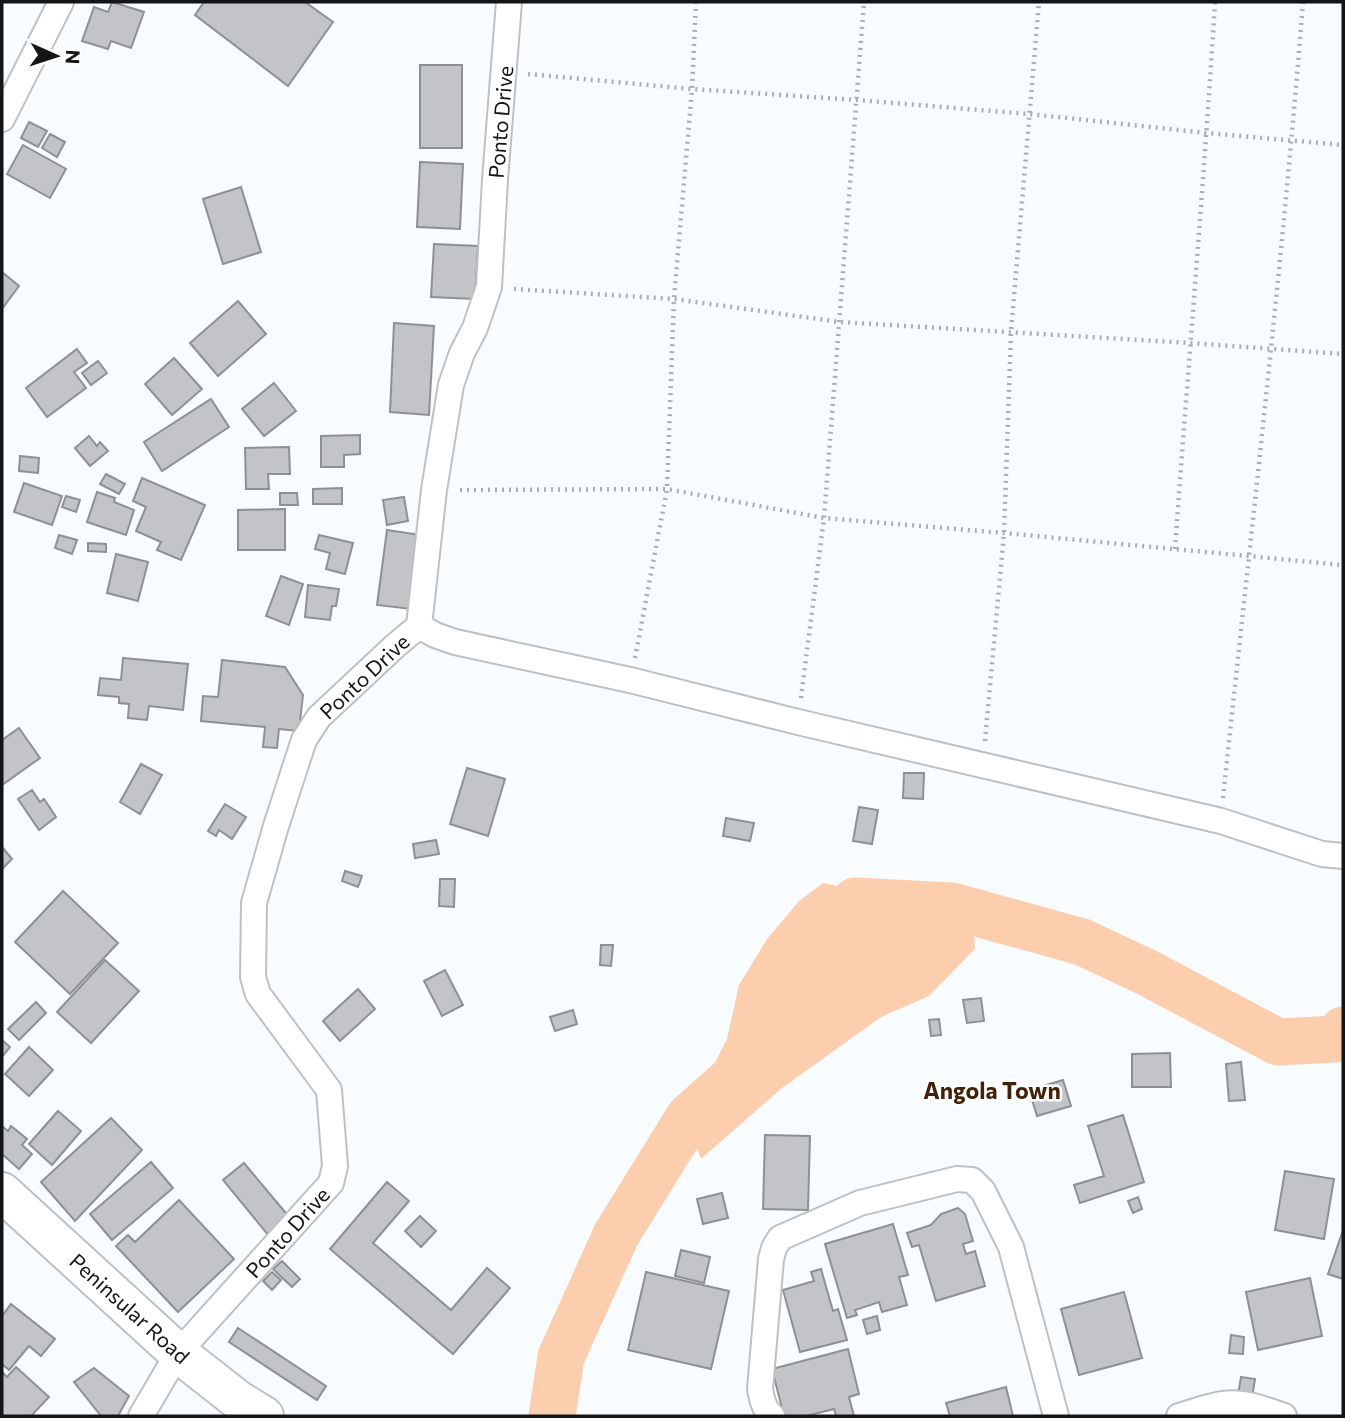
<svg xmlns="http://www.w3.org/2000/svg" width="1345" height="1418" viewBox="0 0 1345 1418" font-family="Commissioner,sans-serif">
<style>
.water{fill:#fdcead}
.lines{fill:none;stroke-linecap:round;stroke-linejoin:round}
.river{stroke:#fdcead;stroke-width:47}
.building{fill:#c2c4c7;stroke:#8e9193;stroke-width:2}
.minor-casing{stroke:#bec1c4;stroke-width:28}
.primary-casing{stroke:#bec1c4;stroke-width:42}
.path{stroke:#abaeb0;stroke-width:4.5;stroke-dasharray:2 5;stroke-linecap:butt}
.minor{stroke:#fff;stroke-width:24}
.primary{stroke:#fff;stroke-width:38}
.labels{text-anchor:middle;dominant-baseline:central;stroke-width:5;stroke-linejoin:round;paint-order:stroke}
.street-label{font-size:21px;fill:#141516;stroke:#fff}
.neighbourhood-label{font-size:23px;font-weight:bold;fill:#412209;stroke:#fff}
</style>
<rect width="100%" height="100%" fill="#f9fcff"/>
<polygon class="water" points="823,883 841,887 841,905 878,921 973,919 975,949 929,996 881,1017 782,1088 701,1159 680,1104 705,1082 727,1039 739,985 767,939 799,901"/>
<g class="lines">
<g class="river">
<polyline points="835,971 855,901 952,906 1082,942 1148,973 1278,1042 1336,1039 1343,1030"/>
<polyline points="552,1416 561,1357 616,1235 689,1117 733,1078"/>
</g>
</g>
<g class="building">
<polygon points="112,2 144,12 131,48 111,41 108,49 82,41 94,7 108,12"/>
<polygon points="204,2 305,2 333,22 288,86 195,15"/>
<rect x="420" y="65" width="42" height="83"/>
<polygon points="29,122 47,131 38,147 21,138"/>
<polygon points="50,134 65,142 57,157 42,148"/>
<polygon points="23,145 66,169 50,198 7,174"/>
<polygon points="420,162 463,164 460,229 417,227"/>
<polygon points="241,187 261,252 223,264 203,199"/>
<polygon points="434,244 478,246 475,299 431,297"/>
<polygon points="2,272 19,286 2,309"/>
<polygon points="238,301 266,334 218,376 190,343"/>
<polygon points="394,323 434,326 429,415 390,412"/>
<polygon points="77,349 87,363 74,372 86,388 47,417 26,388"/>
<polygon points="174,358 202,389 172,415 145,384"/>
<polygon points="98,361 107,373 91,385 82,373"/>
<polygon points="274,383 296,411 264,436 242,409"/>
<polygon points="211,399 229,427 162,471 144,442"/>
<polygon points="360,435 360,454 344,455 344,467 321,467 321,436"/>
<polygon points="89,436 97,446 100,442 108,451 90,466 75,448"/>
<polygon points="289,447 290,474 268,474 269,489 246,489 245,448"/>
<polygon points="20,456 39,458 38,473 19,471"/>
<polygon points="106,474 125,484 119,494 100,484"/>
<polygon points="142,478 205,505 181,560 157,550 161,542 136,531 146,507 133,501"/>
<polygon points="24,483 62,496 52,525 14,512"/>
<polygon points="342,488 342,504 313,504 313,489"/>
<polygon points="97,492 115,498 114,502 134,510 126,535 87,522"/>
<polygon points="280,493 297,493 298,505 280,505"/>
<polygon points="66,496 80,500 76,512 62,507"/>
<polygon points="404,497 408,521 387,525 383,500"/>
<polygon points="285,509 285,550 238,550 238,510"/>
<polygon points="387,530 421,535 411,609 377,605"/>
<polygon points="59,535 77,540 72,554 55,548"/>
<polygon points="319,535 353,543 345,574 326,569 330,553 315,549"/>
<polygon points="88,543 106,544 106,552 88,551"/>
<polygon points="116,554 148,562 138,601 107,593"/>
<polygon points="281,576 303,584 289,625 266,616"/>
<polygon points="308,585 339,589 336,606 332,606 330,620 305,617"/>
<polygon points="123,658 188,664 183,710 149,706 147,720 128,718 129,704 119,703 119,697 98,695 100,678 121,680"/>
<polygon points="222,660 285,667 303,695 299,731 279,729 277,748 263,747 265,727 201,721 203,696 218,697"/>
<polygon points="19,728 40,758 2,785 2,740"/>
<polygon points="141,764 162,775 140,814 120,802"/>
<polygon points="467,768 505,779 488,836 450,824"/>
<polygon points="904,773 924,773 923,799 903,798"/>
<polygon points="32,790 40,802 44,799 56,817 39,830 18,799"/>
<polygon points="225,804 246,817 232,839 219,830 216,836 208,831"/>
<polygon points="859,807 878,810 872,844 853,841"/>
<polygon points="726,818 754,823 750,841 723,836"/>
<polygon points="436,840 439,854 415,858 413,844"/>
<polygon points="2,847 12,859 2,869"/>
<polygon points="345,871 362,876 358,887 342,881"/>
<polygon points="440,879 455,879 454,907 439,906"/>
<polygon points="63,891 118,943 70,994 15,942"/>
<polygon points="601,945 613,945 611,966 600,965"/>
<polygon points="105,960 139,991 91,1043 57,1012"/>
<polygon points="445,970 463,1005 442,1016 424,981"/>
<polygon points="358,989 375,1009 340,1041 323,1021"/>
<polygon points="981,998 984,1021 967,1023 963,1000"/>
<polygon points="36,1002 46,1013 19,1040 8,1029"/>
<polygon points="573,1010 577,1024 555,1031 550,1017"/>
<polygon points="939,1019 941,1035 931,1036 929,1020"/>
<polygon points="2,1040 10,1047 2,1057"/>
<polygon points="29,1047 53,1070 29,1096 5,1074"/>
<polygon points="1170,1053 1171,1087 1132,1087 1132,1054"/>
<polygon points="1241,1062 1245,1100 1229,1101 1226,1064"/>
<polygon points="1063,1080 1071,1106 1037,1116 1029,1090"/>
<polygon points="58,1111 81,1131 52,1165 29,1144"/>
<polygon points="1123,1115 1144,1182 1080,1203 1074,1185 1104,1176 1088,1126"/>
<polygon points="111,1118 142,1150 75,1221 41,1182"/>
<polygon points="2,1126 8,1131 11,1126 27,1139 22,1145 32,1154 19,1169 2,1154"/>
<polygon points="765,1135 810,1136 808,1210 763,1209"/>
<polygon points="151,1162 173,1188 112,1240 90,1214"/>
<polygon points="244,1163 290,1218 269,1236 223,1180"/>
<polygon points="1285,1171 1334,1179 1324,1239 1275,1230"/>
<polygon points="387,1182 409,1201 373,1243 451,1310 487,1268 510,1288 453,1354 330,1249"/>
<polygon points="722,1193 728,1218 703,1224 697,1199"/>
<polygon points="1138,1197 1142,1209 1133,1213 1128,1201"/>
<polygon points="179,1200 234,1259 178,1312 116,1246 128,1235 135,1242"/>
<polygon points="958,1208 965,1214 973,1241 963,1244 966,1254 975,1251 985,1286 936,1301 919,1245 912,1247 907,1233 931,1225 941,1214"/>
<polygon points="420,1216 436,1231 421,1247 405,1231"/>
<polygon points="893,1224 908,1275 899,1277 907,1305 882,1312 879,1302 855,1310 857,1315 847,1318 825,1244"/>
<polygon points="1343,1230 1343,1279 1328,1274"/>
<polygon points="681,1250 710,1257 704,1283 675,1276"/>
<polygon points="282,1261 300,1279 292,1287 273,1269"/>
<polygon points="821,1269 833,1311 838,1309 847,1340 800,1352 783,1290 814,1281 811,1272"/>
<polygon points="272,1272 281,1280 272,1290 263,1281"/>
<polygon points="646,1272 729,1291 711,1369 628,1350"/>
<polygon points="1310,1278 1322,1336 1258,1350 1246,1292"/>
<polygon points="1124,1292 1142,1358 1079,1375 1061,1309"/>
<polygon points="11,1304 55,1339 41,1356 29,1346 9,1370 2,1364 2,1316"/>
<polygon points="877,1316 880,1330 867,1334 863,1320"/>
<polygon points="238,1328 326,1386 317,1400 229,1342"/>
<polygon points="1231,1335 1244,1337 1243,1354 1229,1353"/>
<polygon points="848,1349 859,1394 849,1397 854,1416 836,1416 834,1409 806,1416 784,1416 772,1369"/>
<polygon points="16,1367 49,1397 31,1416 2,1416 2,1372 7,1377"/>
<polygon points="94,1368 129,1396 118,1416 101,1416 74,1382"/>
<polygon points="1241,1377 1255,1379 1252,1398 1238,1395"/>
<polygon points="1006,1387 1013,1416 950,1416 946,1403"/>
</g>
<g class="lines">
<defs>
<g id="minor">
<polyline points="2,119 61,2"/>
<polyline points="419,626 435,635 455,642 630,680 798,722 1221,821 1322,854 1343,856"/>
<polyline points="141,1416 178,1353 331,1183 335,1166 329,1090 258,994 253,977 254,903 276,826 304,740 319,717 395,646 419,626 434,490 451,385 462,353 475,328 489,287 495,180 509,2"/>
<path d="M772 1416C764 1409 762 1400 760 1389L771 1259 774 1248 780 1238 860 1203 957 1179 972 1180 983 1191 1011 1247 1056 1416"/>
<path d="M1179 1416C1193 1412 1208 1406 1223 1404 1243 1401 1265 1409 1284 1416"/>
</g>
<polyline id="primary" points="2,1192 178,1353 238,1400 264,1416"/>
</defs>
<use href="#minor" class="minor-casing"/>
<use href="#primary" class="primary-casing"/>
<g class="path">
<polyline points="528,74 692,89 857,100 1029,114 1207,133 1343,145"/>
<polyline points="514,289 674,299 840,322 1190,343 1343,354"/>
<polyline points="460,490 667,489 824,518 1004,533 1343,565"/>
<path d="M1175 549C1188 367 1204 184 1215 2"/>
<polyline points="635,658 667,489 674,299 692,89 696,2"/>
<polyline points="801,698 824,518 864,2"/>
<polyline points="985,741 1004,533 1011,332 1039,2"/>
<path d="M1223 798C1251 533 1282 268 1303 2"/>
</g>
<use href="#minor" class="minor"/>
<use href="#primary" class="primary"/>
</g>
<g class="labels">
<g class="street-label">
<text transform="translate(500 122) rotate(-85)">Ponto Drive</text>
<text transform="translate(364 676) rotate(-43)">Ponto Drive</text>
<text transform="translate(287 1232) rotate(-48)">Ponto Drive</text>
<text transform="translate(130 1308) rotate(42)">Peninsular Road</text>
</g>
<g class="neighbourhood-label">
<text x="992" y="1090">Angola Town</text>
</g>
</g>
<rect width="1345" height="1418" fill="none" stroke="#141516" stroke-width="7"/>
<g transform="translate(56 56) rotate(93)" stroke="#ffffff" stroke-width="5" paint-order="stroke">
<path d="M0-5L12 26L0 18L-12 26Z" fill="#141516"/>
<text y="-10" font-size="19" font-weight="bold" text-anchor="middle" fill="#141516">N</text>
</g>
</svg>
